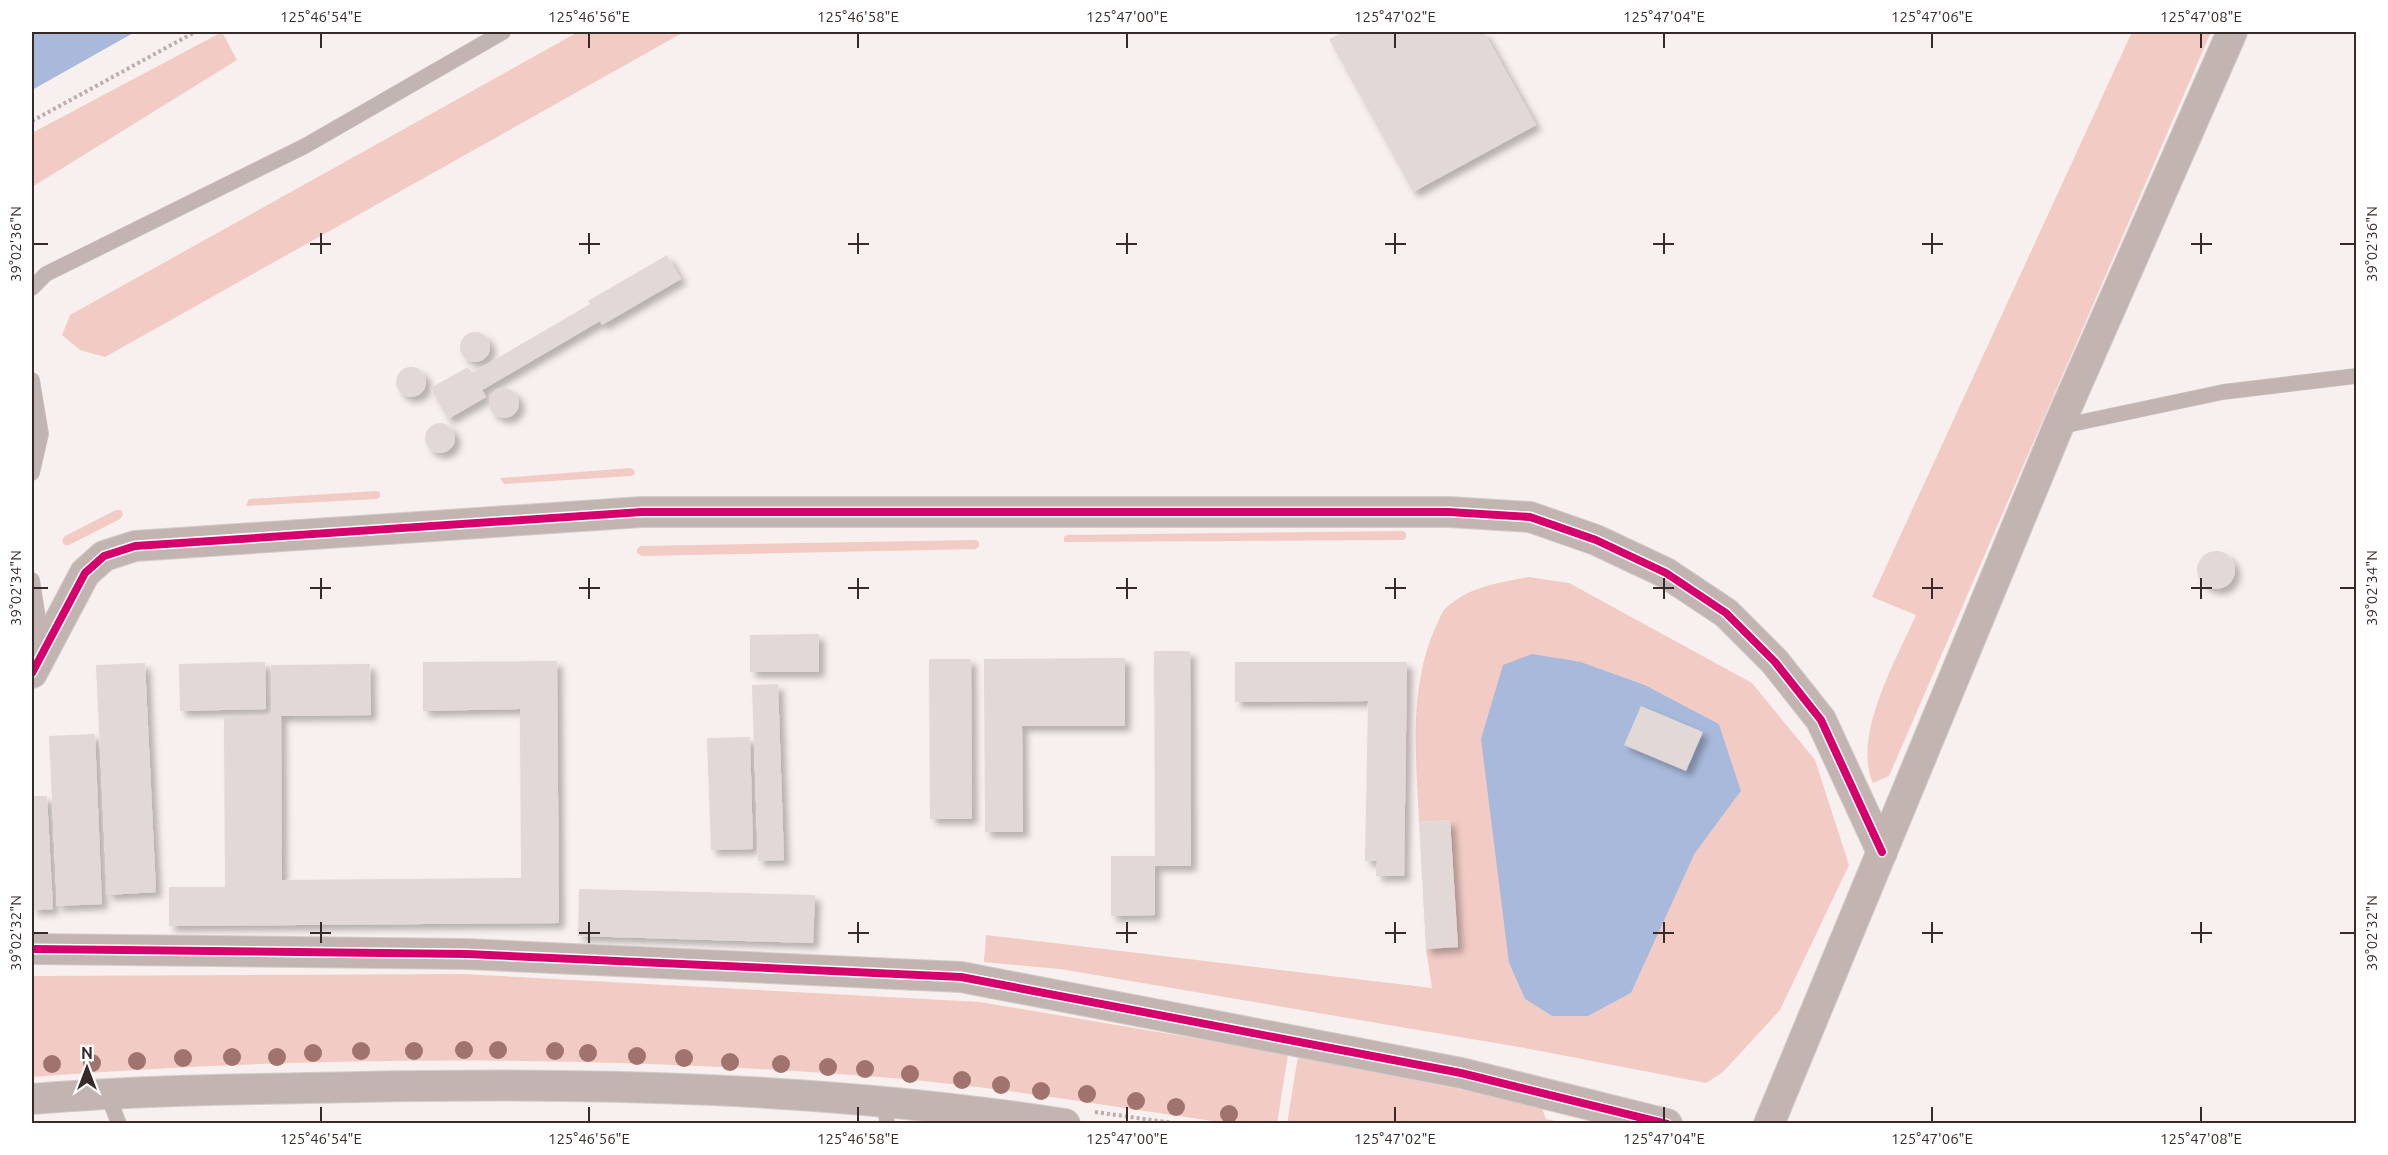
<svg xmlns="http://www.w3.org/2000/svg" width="2388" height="1155" viewBox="0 0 2388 1155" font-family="Ubuntu,sans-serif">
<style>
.green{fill:#f1cbc4;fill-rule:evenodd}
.water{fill:#a8b9db}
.building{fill:#e2d8d6;filter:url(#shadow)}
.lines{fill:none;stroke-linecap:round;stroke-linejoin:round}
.lane-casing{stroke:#d4cdcb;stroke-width:16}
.street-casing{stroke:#d4cdcb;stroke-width:32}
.path{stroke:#bbafad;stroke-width:4;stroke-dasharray:3 3;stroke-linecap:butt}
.lane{stroke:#c2b4b1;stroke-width:15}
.street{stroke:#c2b4b1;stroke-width:30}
.cycleway-casing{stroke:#fff;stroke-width:11}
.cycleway{stroke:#d6006c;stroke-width:8}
.tree{fill:#a0736f}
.ticks{fill:none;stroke:#372b29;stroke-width:2}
.neatline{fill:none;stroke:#372b29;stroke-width:2}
.ticks-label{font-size:15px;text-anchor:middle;fill:#372b29}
</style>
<defs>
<filter id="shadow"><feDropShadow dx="5.5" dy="5.5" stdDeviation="3" flood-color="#0004"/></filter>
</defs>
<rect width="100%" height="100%" fill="#f8f0ee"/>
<g class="green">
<polygon points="222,32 237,60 32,187 32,133"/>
<polygon points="578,32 684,32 105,357 80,350 62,335 70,315"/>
<path d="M2132 32H2211L1889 776 1873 783C1852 736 1896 660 1916 615L1872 597Z"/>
<polygon points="630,468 634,470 635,474 631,476 504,484 500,478"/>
<polygon points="376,491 380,492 380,497 377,499 246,506 249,499"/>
<polygon points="116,510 121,510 123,515 120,519 69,545 64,545 62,540 65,536"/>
<polygon points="1403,531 1406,533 1406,538 1403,540 1064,542 1064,537 1068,535"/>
<polygon points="976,540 979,542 979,546 976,549 642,556 637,553 637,549 641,546"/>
<path d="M1528 577 1569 583 1752 683 1815 760 1849 865 1780 1010 1723 1072 1706 1083 1530 1049 1060 969 984 962 986 935 1432 988 1426 949 1458 946 1450 820 1419 822C1416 756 1408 683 1438 622 1440 617 1443 610 1447 607 1470 586 1499 583 1528 577ZM1581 662 1645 685 1719 724 1741 791 1695 853 1631 993 1588 1016H1552L1525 999 1509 963Z"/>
<path d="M464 974 980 1002 1288 1054 1277 1124 1226 1123C1112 1107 996 1086 880 1077 598 1055 314 1055 32 1077V976Z"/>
<polygon points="1298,1056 1541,1106 1546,1119 1566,1123 1287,1124"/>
</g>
<g class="water">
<polygon points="32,32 135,32 32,90"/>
<polygon points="1532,654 1581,662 1645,685 1719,724 1741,791 1695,853 1631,993 1588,1016 1552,1016 1525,999 1509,963 1481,739 1503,665"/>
</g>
<g class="building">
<polygon points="1343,32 1484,32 1536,125 1413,192 1329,39"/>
<polygon points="667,255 681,279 602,325 600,321 482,390 486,397 448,419 430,388 468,367 472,373 590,304 588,301"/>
<circle cx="475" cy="347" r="15"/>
<circle cx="411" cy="382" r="15"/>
<circle cx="504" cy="403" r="15"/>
<circle cx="440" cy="438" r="15"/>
<circle cx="2216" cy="570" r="19"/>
<polygon points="819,634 819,672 750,672 750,635"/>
<polygon points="1154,651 1190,651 1191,866 1155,866 1155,915 1111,916 1111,856 1155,856"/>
<polygon points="1125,658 1125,726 1022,726 1023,832 985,832 984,659"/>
<polygon points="929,659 971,659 972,819 930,819"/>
<polygon points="557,661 559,923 169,926 169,887 225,887 224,716 271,716 271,665 370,664 371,715 281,716 282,880 521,878 520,709 423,711 423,662"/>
<polygon points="265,662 266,709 180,711 179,664"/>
<polygon points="1235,662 1407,662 1404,876 1376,876 1377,861 1365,861 1368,701 1235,702"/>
<polygon points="145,663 156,892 107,895 96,665"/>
<polygon points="778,684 784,860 758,861 752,685"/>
<polygon points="1641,706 1703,732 1686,771 1624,745"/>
<polygon points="95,734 102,904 57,906 49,736"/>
<polygon points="750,737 753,849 711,850 707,738"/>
<polygon points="32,796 47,796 53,909 32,910"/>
<polygon points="1450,820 1458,947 1426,949 1419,822"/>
<polygon points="579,889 815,895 813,943 578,936"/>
</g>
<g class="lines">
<defs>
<g id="lane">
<polyline points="32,288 46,274 305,146 503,32"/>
<polyline points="32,380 41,434 32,473"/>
<polyline points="2058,427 2223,392 2356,376"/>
<polyline points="32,580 43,648"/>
<polyline points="107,1093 119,1124"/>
<polyline points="885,1101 887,1124"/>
</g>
<g id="street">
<polyline points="32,673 85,573 104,556 135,546 642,512 1449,512 1530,517 1596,540 1666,573 1726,613 1775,662 1821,720 1882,852"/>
<polyline points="32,949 467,954 961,977 1461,1073 1667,1124"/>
<path d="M32 1099C140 1090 250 1089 359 1087 594 1082 832 1088 1065 1124"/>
<polyline points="1769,1124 2058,427 2232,32"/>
</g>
</defs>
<use href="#lane" class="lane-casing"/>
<use href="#street" class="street-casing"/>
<g class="path">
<polyline points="32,121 195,32"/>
<polyline points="1095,1112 1180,1124"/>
</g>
<use href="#lane" class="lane"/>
<use href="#street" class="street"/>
<defs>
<g id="cycleway">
<polyline points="32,673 85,573 104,556 135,546 642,512 1449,512 1530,517 1596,540 1666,573 1726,613 1775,662 1821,720 1882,852"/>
<polyline points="32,949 467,954 961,977 1461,1073 1667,1124"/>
</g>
</defs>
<use href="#cycleway" class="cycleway-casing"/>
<use href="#cycleway" class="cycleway"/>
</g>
<g class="tree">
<circle cx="464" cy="1050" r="9"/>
<circle cx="498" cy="1050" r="9"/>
<circle cx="361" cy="1051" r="9"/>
<circle cx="414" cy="1051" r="9"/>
<circle cx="555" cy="1051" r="9"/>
<circle cx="313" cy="1053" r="9"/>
<circle cx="588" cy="1053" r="9"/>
<circle cx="637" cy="1056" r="9"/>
<circle cx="232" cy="1057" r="9"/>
<circle cx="277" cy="1057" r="9"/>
<circle cx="183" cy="1058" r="9"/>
<circle cx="684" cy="1058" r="9"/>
<circle cx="137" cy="1061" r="9"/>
<circle cx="730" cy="1062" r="9"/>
<circle cx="92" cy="1063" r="9"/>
<circle cx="52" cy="1064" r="9"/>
<circle cx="781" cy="1064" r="9"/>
<circle cx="828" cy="1067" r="9"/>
<circle cx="865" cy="1069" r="9"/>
<circle cx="910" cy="1074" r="9"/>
<circle cx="962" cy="1080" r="9"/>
<circle cx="1001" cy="1085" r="9"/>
<circle cx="1041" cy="1091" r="9"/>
<circle cx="1087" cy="1094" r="9"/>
<circle cx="1136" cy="1101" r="9"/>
<circle cx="1176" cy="1107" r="9"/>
<circle cx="1229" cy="1114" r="9"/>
</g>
<path class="ticks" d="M321 33V48M589 33V48M858 33V48M1127 33V48M1395 33V48M1664 33V48M1932 33V48M2201 33V48M321 233V254M589 233V254M858 233V254M1127 233V254M1395 233V254M1664 233V254M1932 233V254M2201 233V254M33 244H48M310 244H331M579 244H600M848 244H869M1116 244H1137M1385 244H1406M1653 244H1674M1922 244H1943M2191 244H2212M2340 244H2355M321 578V599M589 578V599M858 578V599M1127 578V599M1395 578V599M1664 578V599M1932 578V599M2201 578V599M33 588H48M310 588H331M579 588H600M848 588H869M1116 588H1137M1385 588H1406M1653 588H1674M1922 588H1943M2191 588H2212M2340 588H2355M321 922V943M589 922V943M858 922V943M1127 922V943M1395 922V943M1664 922V943M1932 922V943M2201 922V943M33 933H48M310 933H331M579 933H600M848 933H869M1116 933H1137M1385 933H1406M1653 933H1674M1922 933H1943M2191 933H2212M2340 933H2355M321 1107V1122M589 1107V1122M858 1107V1122M1127 1107V1122M1395 1107V1122M1664 1107V1122M1932 1107V1122M2201 1107V1122"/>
<rect width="2388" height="1155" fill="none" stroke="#ffffff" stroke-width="66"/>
<g transform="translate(87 1068)" stroke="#ffffff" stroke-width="4.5" paint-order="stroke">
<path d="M0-4.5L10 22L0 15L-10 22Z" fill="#372b29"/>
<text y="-9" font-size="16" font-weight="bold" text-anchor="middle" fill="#372b29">N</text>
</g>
<rect x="33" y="33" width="2322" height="1089" class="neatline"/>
<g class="ticks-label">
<text x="321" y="22">125°46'54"E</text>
<text x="589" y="22">125°46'56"E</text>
<text x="858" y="22">125°46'58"E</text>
<text x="1127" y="22">125°47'00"E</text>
<text x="1395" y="22">125°47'02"E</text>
<text x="1664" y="22">125°47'04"E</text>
<text x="1932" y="22">125°47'06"E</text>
<text x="2201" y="22">125°47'08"E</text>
<text transform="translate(16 244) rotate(-90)" y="5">39°02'36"N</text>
<text transform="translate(2372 244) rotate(-90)" y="5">39°02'36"N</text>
<text transform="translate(16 588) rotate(-90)" y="5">39°02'34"N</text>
<text transform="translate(2372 588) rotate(-90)" y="5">39°02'34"N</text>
<text transform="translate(16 933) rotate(-90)" y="5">39°02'32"N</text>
<text transform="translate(2372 933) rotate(-90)" y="5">39°02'32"N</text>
<text x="321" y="1144">125°46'54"E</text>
<text x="589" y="1144">125°46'56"E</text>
<text x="858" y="1144">125°46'58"E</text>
<text x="1127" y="1144">125°47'00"E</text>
<text x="1395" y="1144">125°47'02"E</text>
<text x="1664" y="1144">125°47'04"E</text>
<text x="1932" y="1144">125°47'06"E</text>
<text x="2201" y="1144">125°47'08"E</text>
</g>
</svg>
